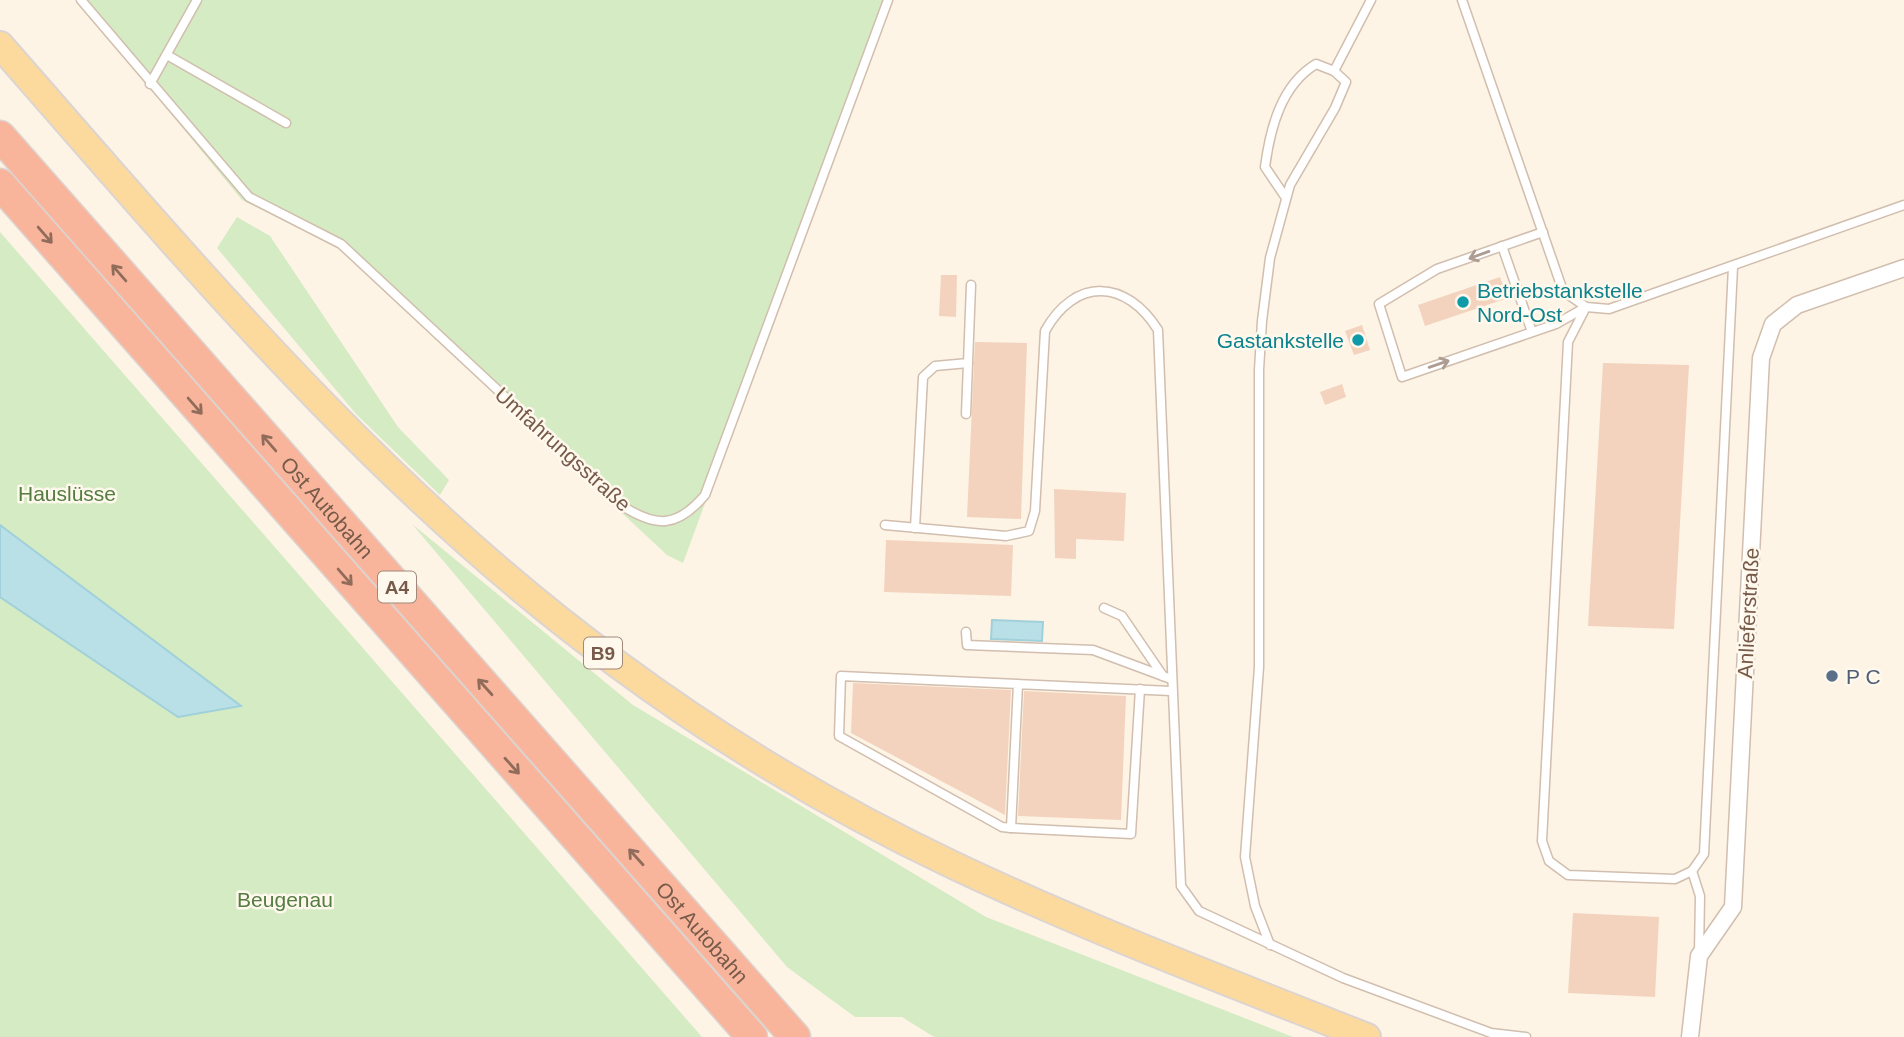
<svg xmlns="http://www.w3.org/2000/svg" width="1904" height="1037" viewBox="0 0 1904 1037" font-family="Helvetica,sans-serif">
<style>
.green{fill:#d4ebc4}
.water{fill:#bae0e7;stroke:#a0d0d9;stroke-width:2}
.building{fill:#f3d3bd}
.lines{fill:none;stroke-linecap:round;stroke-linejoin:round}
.lane-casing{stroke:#d1beae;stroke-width:11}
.street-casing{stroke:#d1beae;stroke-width:19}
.primary-casing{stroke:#dcd4d0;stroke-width:30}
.highway-casing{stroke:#dcd4d0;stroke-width:33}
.lane{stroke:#fff;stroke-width:8}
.street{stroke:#fff;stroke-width:16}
.primary{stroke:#fcda9e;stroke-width:26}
.highway{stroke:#f8b59c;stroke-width:30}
.oneway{stroke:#916c5a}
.oneway2{stroke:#ad9c92}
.culture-dot{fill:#0f9aa8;stroke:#fff8ed;stroke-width:2.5}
.service-dot{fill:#5c6f8a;stroke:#fff8ed;stroke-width:2.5}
.labels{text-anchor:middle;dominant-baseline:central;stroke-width:5;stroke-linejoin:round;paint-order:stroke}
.shield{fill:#fff8ed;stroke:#a0897b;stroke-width:2}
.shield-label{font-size:19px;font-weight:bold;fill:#775a4a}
.culture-label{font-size:21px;fill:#0d838f;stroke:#fff8ed;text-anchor:start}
.street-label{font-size:21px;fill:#775a4a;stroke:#fff8ed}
.park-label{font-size:21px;fill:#537d42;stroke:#fff8ed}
.service-label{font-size:21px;fill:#4e5e75;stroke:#fff8ed;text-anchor:start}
</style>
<rect width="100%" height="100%" fill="#fdf4e6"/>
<g class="green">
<polygon points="77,0 891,0 683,563 667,555 337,247 242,200"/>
<polygon points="237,217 270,236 398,427 449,480 440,495 356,414 217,248"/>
<polygon points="0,232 702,1037 0,1037 0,597 178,717 44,561 0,525"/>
<polygon points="412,524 633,705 986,917 1293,1037 934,1037 902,1017 855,1017 787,967"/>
</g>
<g class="water">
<polygon points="0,525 241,706 178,717 0,597"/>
<polygon points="992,620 1043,622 1042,641 991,639"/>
</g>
<g class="building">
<polygon points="941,275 957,275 956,317 939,316"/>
<polygon points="1500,277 1508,298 1425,326 1418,305"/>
<polygon points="1362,325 1370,350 1354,355 1345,331"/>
<polygon points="975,342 1027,343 1021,519 967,517"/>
<polygon points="1603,363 1689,365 1674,629 1588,626"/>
<polygon points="1342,384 1346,397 1325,405 1320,392"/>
<polygon points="1054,489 1126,493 1124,541 1076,539 1076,559 1055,558"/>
<polygon points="886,540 1013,545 1011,596 884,592"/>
<polygon points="853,683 1011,690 1005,815 851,733"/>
<polygon points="1024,691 1126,696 1121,820 1018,816"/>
<polygon points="1573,913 1659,917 1655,997 1568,993"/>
</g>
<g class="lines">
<defs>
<g id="lane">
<path d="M81 0 249 197 341 244 621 505C656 528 677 528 705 495L888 0"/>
<polyline points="1462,0 1563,291 1586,307 1609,309 1904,205"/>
<polyline points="167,55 286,123"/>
<polyline points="1334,71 1371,0"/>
<polyline points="150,84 197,0"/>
<polyline points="1543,232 1437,269 1379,304 1402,377 1556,324 1586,307"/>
<polyline points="1502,246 1532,332"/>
<polyline points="1586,307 1568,342 1542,841 1549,861 1568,875 1675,879 1692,871 1704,854 1733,267"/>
<polyline points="966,414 968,363"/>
<path d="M885 525 1006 536 1029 531 1035 511 1045 331C1075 277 1126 279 1158 330L1181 886 1199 911 1343 978 1491 1033 1526 1037"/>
<polyline points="915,528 923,377 935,366 968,363 971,285"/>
<polyline points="1104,608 1122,616 1163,676"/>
<polyline points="966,632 967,645 1093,650 1171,679"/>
<polyline points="1018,684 1011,828 1002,827 839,736 841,676 1171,691"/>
<polyline points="1011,828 1131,834 1140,689"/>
<polyline points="1692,871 1700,896 1699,953"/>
<path d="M1270 945 1255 906 1245 857 1259 667V370L1262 321 1270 258 1290 185 1335 108 1346 82 1334 71 1316 64C1281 85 1270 129 1265 167L1286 198"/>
</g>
<polyline id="street" points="1690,1037 1699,956 1733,907 1761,358 1773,324 1797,305 1904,268"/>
<path id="primary" d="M0 45C192 264 383 494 620 666 723 742 837 810 953 865 1088 929 1228 982 1367 1037"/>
<g id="highway">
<path id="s1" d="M0 136 795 1037"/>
<polyline points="0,184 752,1037"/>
</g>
</defs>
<use href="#lane" class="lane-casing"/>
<use href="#street" class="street-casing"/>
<use href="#primary" class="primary-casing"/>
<use href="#highway" class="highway-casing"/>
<use href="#lane" class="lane"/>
<use href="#street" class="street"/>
<use href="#primary" class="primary"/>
<use href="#highway" class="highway"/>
</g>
<defs><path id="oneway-shaft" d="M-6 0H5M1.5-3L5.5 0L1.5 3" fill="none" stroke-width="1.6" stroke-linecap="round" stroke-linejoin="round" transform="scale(1.75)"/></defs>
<g class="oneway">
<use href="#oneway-shaft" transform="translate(45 235) rotate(49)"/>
<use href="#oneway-shaft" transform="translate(119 273) rotate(-131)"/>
<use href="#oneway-shaft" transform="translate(195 406) rotate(49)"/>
<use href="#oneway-shaft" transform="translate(269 443) rotate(-131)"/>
<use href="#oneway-shaft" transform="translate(345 577) rotate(49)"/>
<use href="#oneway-shaft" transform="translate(485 687) rotate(-132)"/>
<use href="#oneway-shaft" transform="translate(512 766) rotate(48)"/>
<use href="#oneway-shaft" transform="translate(636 857) rotate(-132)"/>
</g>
<g class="oneway2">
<use href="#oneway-shaft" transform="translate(1479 255) rotate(160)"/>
<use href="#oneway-shaft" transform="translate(1439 364) rotate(-19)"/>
</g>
<g class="culture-dot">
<circle cx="1463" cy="302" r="7"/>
<circle cx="1358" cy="340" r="7"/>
</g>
<circle class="service-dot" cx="1832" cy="676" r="7"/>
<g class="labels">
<g class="shield">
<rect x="378" y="571.5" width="38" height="31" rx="5"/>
<rect x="584" y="637.5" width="38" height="31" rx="5"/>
</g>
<g class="shield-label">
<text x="397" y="587">A4</text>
<text x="603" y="653">B9</text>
</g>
<g class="culture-label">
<text x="1477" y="290">Betriebstankstelle<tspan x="1477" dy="24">Nord-Ost</tspan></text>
<text x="1344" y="340" text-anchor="end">Gastankstelle</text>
</g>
<g class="street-label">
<text transform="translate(563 449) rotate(42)">Umfahrungsstraße</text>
<text stroke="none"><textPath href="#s1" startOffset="495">Ost Autobahn</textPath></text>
<text transform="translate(1748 613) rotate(-87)">Anlieferstraße</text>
<text stroke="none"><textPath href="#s1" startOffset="1062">Ost Autobahn</textPath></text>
</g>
<g class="park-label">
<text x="67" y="493">Hauslüsse</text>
<text x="285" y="899">Beugenau</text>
</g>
<g class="service-label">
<text x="1846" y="676">P C</text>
</g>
</g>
</svg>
